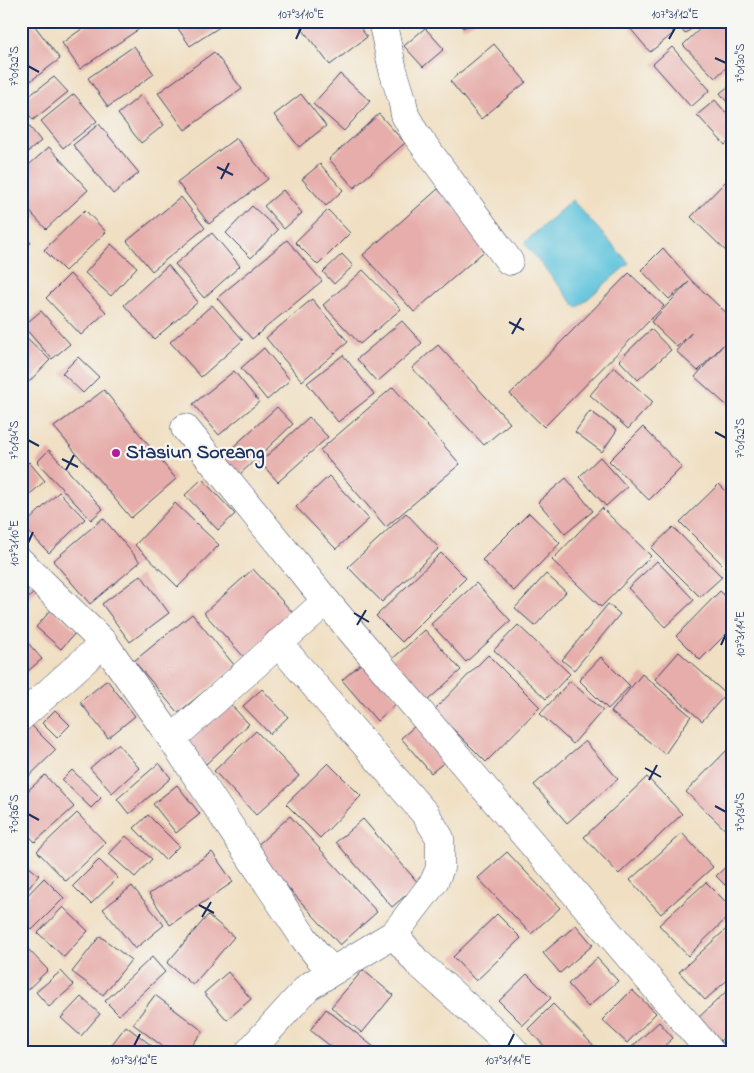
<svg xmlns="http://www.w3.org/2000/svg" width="754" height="1073" viewBox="0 0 754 1073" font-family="'Indie Flower',sans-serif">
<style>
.water{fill:#5dc3db;stroke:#3c799c}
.building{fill:#e6adaa}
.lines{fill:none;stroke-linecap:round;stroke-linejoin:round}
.minor-casing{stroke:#3b496d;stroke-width:29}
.minor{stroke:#fff;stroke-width:28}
.ticks{fill:none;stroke:#1b2f5e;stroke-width:2}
.poi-dot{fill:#b5179e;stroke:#f6f6f2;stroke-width:2}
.labels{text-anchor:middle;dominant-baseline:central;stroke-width:4.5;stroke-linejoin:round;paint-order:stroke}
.poi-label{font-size:20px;font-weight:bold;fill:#1b2f5e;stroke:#f6f6f2;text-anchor:start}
.neatline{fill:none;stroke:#1b2f5e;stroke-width:2}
.ticks-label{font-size:12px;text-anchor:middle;fill:#1b2f5e}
</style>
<rect width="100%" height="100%" fill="#f6f6f2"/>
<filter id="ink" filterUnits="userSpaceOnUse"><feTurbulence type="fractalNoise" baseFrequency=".02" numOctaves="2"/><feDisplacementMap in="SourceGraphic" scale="10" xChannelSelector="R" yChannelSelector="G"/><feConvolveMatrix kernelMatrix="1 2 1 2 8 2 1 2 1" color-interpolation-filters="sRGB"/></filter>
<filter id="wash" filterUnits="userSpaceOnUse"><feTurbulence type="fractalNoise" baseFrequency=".0096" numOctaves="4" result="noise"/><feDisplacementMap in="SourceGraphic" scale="20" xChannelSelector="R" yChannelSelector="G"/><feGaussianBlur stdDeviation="1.12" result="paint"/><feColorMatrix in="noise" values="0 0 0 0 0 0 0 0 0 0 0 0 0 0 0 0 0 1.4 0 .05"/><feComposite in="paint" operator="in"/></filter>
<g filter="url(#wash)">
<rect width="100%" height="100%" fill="#f0dfc2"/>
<polygon class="water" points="572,200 629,263 577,308 524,243"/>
<g id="blocks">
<g class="building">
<polygon points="21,21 31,21 60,59 21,88"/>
<polygon points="93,21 151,21 80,69 62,43"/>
<polygon points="173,21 229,21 190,46"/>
<polygon points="296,21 355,21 367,37 330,65"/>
<polygon points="459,21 477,21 463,28"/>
<polygon points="624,21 664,21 674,33 650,52"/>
<polygon points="675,21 700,21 685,34"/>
<polygon points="708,21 723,21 733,32 733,61 715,78 683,45"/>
<polygon points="425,28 444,49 423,67 404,46"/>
<polygon points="494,44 526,82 481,119 450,81"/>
<polygon points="134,46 154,74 108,107 88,78"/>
<polygon points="672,47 710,90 691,107 653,64"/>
<polygon points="214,52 242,89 185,130 158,93"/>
<polygon points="340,74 370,101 344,131 313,104"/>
<polygon points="54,77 68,92 33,120 21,105 21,102"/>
<polygon points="733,83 733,110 720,93"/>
<polygon points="74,94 97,121 63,148 41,121"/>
<polygon points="301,94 326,126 299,147 274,115"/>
<polygon points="141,95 164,125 141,143 118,114"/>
<polygon points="715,100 733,121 733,138 725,145 697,115"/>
<polygon points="379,114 405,143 354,188 329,159"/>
<polygon points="21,116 41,141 21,158"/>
<polygon points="99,124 139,173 113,194 73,145"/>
<polygon points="236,138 268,179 209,224 177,182"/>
<polygon points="49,147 88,190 46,229 21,202 21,172"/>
<polygon points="320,164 343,190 326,206 302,179"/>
<polygon points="730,177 733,180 733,258 691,217"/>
<polygon points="438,189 489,247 414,312 363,255"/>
<polygon points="283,190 302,213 284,229 264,206"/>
<polygon points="181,197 205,228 152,271 127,241"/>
<polygon points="252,206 278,230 251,258 226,233"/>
<polygon points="85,210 106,232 65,271 44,250"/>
<polygon points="328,210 350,233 318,265 295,242"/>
<polygon points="21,232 31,243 21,250"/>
<polygon points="212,233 240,266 204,298 175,264"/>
<polygon points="287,240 322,281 252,339 217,298"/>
<polygon points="111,244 137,267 111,296 85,273"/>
<polygon points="663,248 691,280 733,319 733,411 695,377 724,344 698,371 676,351 692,332 677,347 651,322 689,282 669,299 641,270"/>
<polygon points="342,254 353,266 334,284 323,272"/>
<polygon points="168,265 198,302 154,339 124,305"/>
<polygon points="363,270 401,309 360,344 323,305"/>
<polygon points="629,273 664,306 544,427 510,394"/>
<polygon points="70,274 106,312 81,335 46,298"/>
<polygon points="312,299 348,342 302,381 266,338"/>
<polygon points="212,305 243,340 201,377 170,342"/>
<polygon points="41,311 70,344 52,359 23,326"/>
<polygon points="402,321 422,343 377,382 357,359"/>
<polygon points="651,329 671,350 638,380 619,360"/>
<polygon points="21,332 50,360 21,390"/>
<polygon points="438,345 510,423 484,445 412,368"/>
<polygon points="264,348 290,380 267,400 241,368"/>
<polygon points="343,355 374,394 338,422 307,383"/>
<polygon points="78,357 99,377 83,393 62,373"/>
<polygon points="614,367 653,402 628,429 590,395"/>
<polygon points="234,371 259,402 219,435 193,404"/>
<polygon points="393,387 460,464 386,527 320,450"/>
<polygon points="104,390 176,479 131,518 54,427"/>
<polygon points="277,407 293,424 238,476 221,458"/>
<polygon points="590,411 617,430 602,452 575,432"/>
<polygon points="309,417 328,437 278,482 260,462"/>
<polygon points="643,427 682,467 649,500 609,461"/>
<polygon points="49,450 103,509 91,520 37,462"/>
<polygon points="600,457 627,487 606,506 579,477"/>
<polygon points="29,462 45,481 21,502 21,469"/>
<polygon points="329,476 369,519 336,549 296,507"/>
<polygon points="566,478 593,511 565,534 538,502"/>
<polygon points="202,479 235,514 218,530 185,495"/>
<polygon points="719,484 733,498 733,562 726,568 680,522"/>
<polygon points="59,492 85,519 49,553 23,526"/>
<polygon points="175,503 219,545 178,587 135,545"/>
<polygon points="602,508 651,556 601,607 552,560"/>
<polygon points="406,513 439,548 382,602 348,567"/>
<polygon points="529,513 560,543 514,591 482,560"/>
<polygon points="103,518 140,562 90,604 53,561"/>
<polygon points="673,527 722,577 700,597 651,548"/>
<polygon points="441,553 466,578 402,642 376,616"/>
<polygon points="657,561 694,600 665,627 628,588"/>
<polygon points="253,569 293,613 244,657 204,613"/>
<polygon points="21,570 39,588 21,605"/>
<polygon points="546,574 566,592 535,626 515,608"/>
<polygon points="141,575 169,613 130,642 102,604"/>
<polygon points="476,583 511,621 466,662 431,624"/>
<polygon points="720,591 733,603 733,627 700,660 676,636"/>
<polygon points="608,604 620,614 574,670 562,660"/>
<polygon points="52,609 77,631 61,649 36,627"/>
<polygon points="192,614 235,666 178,713 134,661"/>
<polygon points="518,625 570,674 546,699 494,650"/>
<polygon points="425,630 461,670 427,701 390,661"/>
<polygon points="21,635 42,659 21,677"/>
<polygon points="679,652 726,694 702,721 655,679"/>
<polygon points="488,655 540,707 486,762 434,710"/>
<polygon points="601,657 630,686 608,709 579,680"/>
<polygon points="364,661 399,701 377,721 342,680"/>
<polygon points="642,674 691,716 665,754 611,712"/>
<polygon points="107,680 135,716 108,738 80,702"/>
<polygon points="570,681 603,710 573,744 540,714"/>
<polygon points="262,689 288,717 270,734 243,706"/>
<polygon points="229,703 249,724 206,764 187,744"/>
<polygon points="55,710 70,725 57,738 42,723"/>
<polygon points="31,725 56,750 21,784 21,734"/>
<polygon points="415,726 446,761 431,773 401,738"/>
<polygon points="256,731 299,776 256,815 214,771"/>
<polygon points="585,741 618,779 567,823 534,785"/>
<polygon points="118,744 139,768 112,793 90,768"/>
<polygon points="729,748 733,752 733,837 686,792"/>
<polygon points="159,763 171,778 129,814 117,799"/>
<polygon points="328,763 361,796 320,838 286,804"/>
<polygon points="72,770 101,798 91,808 62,780"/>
<polygon points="45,775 74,807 35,842 21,827 21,797"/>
<polygon points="647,777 682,814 619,874 584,837"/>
<polygon points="177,785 200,814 176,833 153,804"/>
<polygon points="77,813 106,843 66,881 37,851"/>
<polygon points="148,815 179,846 165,860 134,828"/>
<polygon points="290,816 377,912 340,945 253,849"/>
<polygon points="363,819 419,884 392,907 336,842"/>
<polygon points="682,833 713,867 661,914 630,880"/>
<polygon points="126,836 152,859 135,877 109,854"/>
<polygon points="21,851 27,856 21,861"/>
<polygon points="212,852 233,882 170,925 149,894"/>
<polygon points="507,852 560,908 531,934 478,878"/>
<polygon points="99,860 118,878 91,904 73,886"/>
<polygon points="733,860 733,893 716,876"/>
<polygon points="24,863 39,875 28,889 21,883 21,866"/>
<polygon points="44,878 64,898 32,930 21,920 21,902"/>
<polygon points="706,882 733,909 733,912 688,956 659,925"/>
<polygon points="132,886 164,925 135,949 103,909"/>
<polygon points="63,907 88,931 64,957 38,933"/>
<polygon points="497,914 521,938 476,981 453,957"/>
<polygon points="208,915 234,937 193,985 167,963"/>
<polygon points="733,923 733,975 705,1000 679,972"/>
<polygon points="576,925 593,945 560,973 543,953"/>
<polygon points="100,936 131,960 103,995 72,972"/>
<polygon points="26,947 48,970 21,996 21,952"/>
<polygon points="152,957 165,972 119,1015 105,1001"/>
<polygon points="597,958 618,981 588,1007 568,984"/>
<polygon points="363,970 393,995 362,1033 331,1007"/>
<polygon points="61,971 74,985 49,1007 36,992"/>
<polygon points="228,972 251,999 227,1020 204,993"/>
<polygon points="527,974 551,998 523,1025 499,1001"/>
<polygon points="632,990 656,1013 627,1043 602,1020"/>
<polygon points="728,990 733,995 733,1028 719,1042 697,1019"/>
<polygon points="155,995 203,1031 187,1052 170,1052 133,1024"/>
<polygon points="81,997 100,1014 81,1036 61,1018"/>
<polygon points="553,1004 597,1049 594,1052 550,1052 528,1029"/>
<polygon points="326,1009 380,1052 338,1052 310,1030"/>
<polygon points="659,1022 673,1038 658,1052 626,1052"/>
<polygon points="126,1026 156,1049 154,1052 106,1052"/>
</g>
</g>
</g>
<g filter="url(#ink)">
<use href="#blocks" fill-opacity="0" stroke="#3b496d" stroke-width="1"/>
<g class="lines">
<defs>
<g id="minor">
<polyline points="382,21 393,70 402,99 405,115 415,133 509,261"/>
<polyline points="185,428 326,601 468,769 711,1052"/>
<polyline points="21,562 104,643 172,739 304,938 318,956 333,971 308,987 249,1052"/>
<polyline points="278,643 426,815 440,838 440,868 434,882 394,934"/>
<polyline points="21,717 104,643"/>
<polyline points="172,739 326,601"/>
<polyline points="333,971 394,934 416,961 502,1038 515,1052"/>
</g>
</defs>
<use href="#minor" class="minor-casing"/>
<use href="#minor" class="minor"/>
</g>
</g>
<path class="ticks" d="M296 39 301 28M669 39 675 28M715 58 726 63M28 66 39 72M217 167 233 175M221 179 229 163M509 322 524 330M512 334 521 318M715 432 726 438M28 440 39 446M62 459 78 467M66 470 74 455M28 543 33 532M354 613 369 622M357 625 366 610M721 645 726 634M645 768 661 777M649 780 657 765M715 806 726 812M28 814 39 820M199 905 214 913M202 917 211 902M134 1046 140 1034M508 1046 514 1034"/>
<circle class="poi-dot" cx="116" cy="453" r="5"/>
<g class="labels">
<g class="poi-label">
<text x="126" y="453">Stasiun Soreang</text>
</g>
</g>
<rect width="754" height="1073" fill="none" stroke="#f6f6f2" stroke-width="55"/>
<rect x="28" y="28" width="698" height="1018" class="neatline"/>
<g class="ticks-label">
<text x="301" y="18">107°31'10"E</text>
<text x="675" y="18">107°31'12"E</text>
<text transform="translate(740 63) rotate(-90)" y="4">7°01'30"S</text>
<text transform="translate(14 66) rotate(-90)" y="4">7°01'32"S</text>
<text transform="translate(740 438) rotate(-90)" y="4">7°01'32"S</text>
<text transform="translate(14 440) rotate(-90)" y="4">7°01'34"S</text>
<text transform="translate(14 543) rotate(-90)" y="4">107°31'10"E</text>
<text transform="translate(740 634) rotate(-90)" y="4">107°31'14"E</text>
<text transform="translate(740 812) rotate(-90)" y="4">7°01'34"S</text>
<text transform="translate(14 814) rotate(-90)" y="4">7°01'36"S</text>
<text x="134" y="1064">107°31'12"E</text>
<text x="508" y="1064">107°31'14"E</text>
</g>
</svg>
